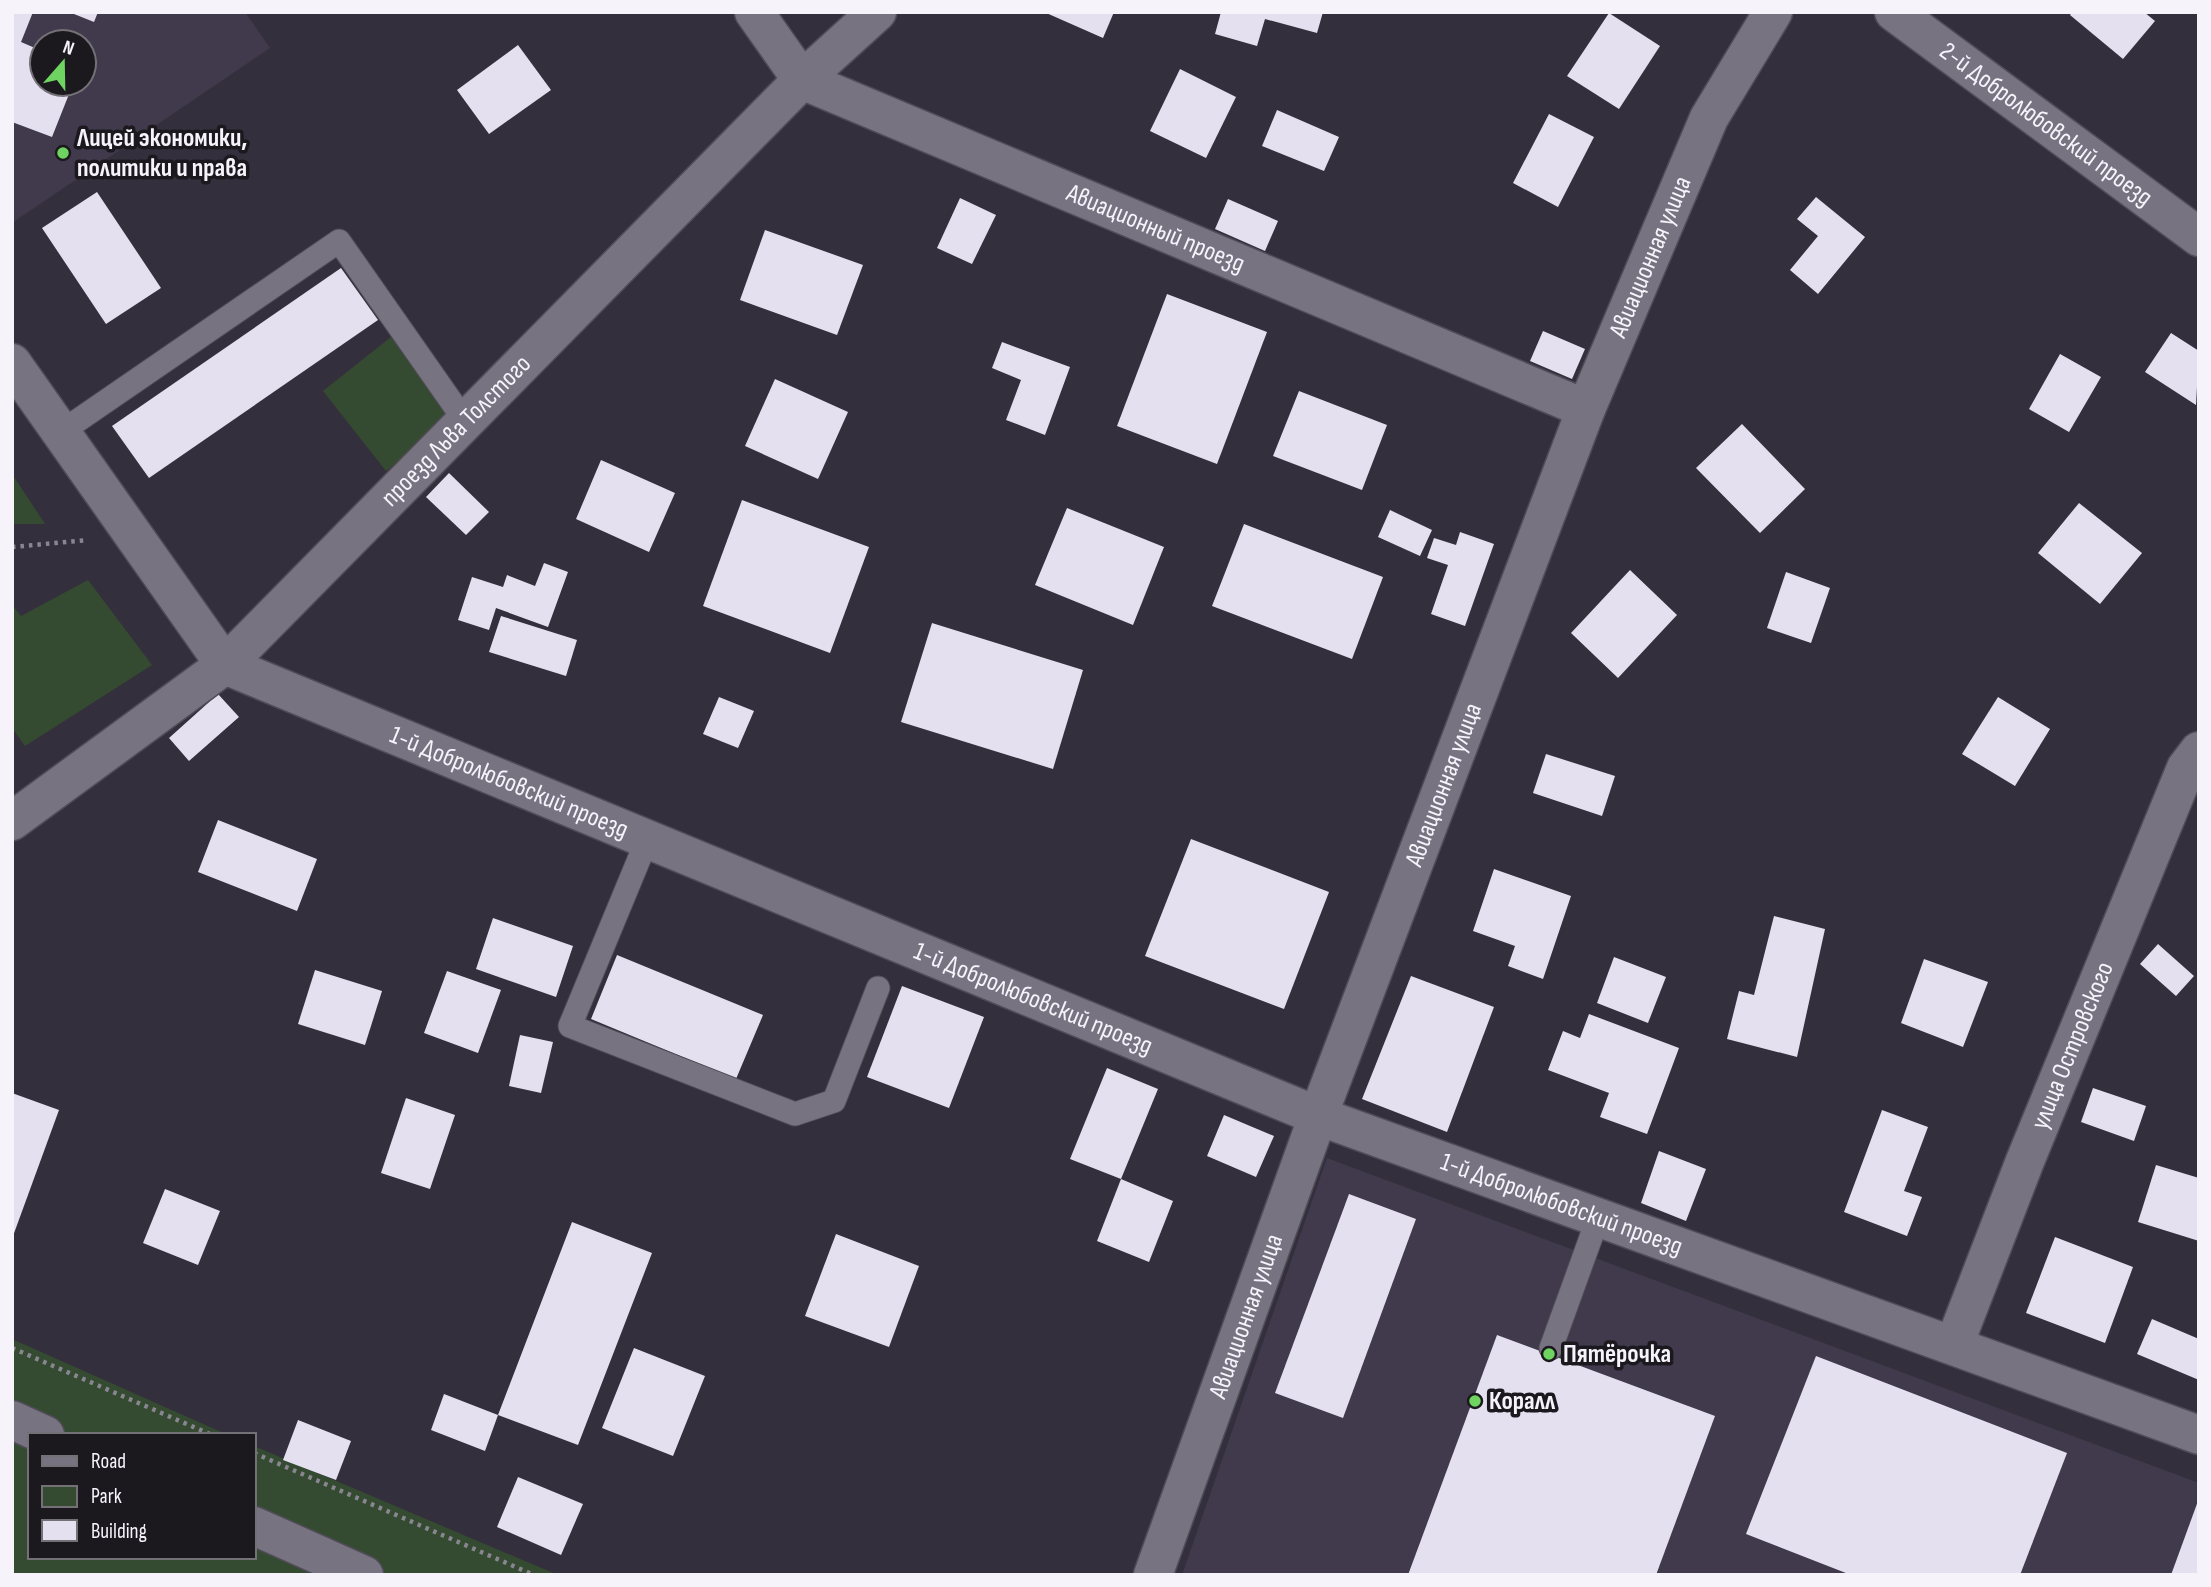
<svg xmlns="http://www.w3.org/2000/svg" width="2211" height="1587" viewBox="0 0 2211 1587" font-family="'Sofia Sans Condensed',sans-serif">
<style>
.built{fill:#413a4c;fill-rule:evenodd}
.green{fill:#344b31}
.building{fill:#e5e0ef}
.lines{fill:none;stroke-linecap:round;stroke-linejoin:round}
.lane-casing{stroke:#504c57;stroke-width:25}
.street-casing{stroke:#504c57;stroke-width:41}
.path{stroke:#8a8691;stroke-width:4.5;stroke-dasharray:3.5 5;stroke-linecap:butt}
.lane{stroke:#787381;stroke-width:23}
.street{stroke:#787381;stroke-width:38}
.poi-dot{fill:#6ed361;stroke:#1b191e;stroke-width:2.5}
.labels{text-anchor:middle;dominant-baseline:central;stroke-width:7;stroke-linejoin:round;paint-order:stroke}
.street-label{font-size:26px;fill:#f6f3fb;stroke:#1b191e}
.poi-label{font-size:26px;font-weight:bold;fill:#f6f3fb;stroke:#1b191e;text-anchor:start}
</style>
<rect width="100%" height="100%" fill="#342f3c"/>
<g class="built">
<path d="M12 12H245L270 48 12 223ZM42 42H84V84H42Z"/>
<polygon points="1327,1158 2199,1483 2199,1575 1182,1575"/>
</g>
<g class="green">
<polygon points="391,337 454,417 386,471 323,391"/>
<polygon points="12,474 45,524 12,524"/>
<polygon points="88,580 152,665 25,746 12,728 12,605 21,616"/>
<polygon points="12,1339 228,1435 30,1435 30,1557 254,1557 254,1446 558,1575 12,1575"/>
</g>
<g class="building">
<polygon points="12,12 33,12 21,42 42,51 42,84 73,84 52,137 12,122"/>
<polygon points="69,12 98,12 94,22"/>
<polygon points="1044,12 1114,12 1103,38"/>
<polygon points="1221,12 1323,12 1317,33 1265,19 1257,46 1215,34"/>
<polygon points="2072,12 2144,12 2155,21 2123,59 2070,15"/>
<polygon points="1609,13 1660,46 1619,109 1567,76"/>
<polygon points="518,45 551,90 489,134 457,90"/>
<polygon points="1180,69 1236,97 1206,158 1150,131"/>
<polygon points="1277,110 1339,137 1324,171 1262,146"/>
<polygon points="1549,114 1594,137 1558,207 1513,183"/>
<polygon points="97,192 161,288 106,324 42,228"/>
<polygon points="1816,197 1865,237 1818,294 1790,270 1818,236 1797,219"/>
<polygon points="960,198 996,215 972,264 937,248"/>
<polygon points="1228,199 1278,221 1265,251 1215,229"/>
<polygon points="765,230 863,265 837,335 740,300"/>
<polygon points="341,268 378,320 149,478 112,426"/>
<polygon points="1167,294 1267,332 1217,464 1117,426"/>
<polygon points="1543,331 1585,349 1572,379 1530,361"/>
<polygon points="2171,333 2199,351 2196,405 2145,372"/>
<polygon points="1002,342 1070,367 1045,435 1006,420 1021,380 992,368"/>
<polygon points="2060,354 2101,377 2069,432 2029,409"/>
<polygon points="775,379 848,412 818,479 745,446"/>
<polygon points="1299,391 1387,425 1362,490 1273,456"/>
<polygon points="1742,424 1805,489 1760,533 1696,468"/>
<polygon points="601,460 675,493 649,552 576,519"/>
<polygon points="449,473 489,512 466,535 426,497"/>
<polygon points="742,500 869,547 830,653 703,606"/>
<polygon points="2079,503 2142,553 2100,604 2038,553"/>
<polygon points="1067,508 1164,547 1133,625 1035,585"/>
<polygon points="1390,510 1432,530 1420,556 1378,537"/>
<polygon points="1244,524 1383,577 1352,659 1212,606"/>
<polygon points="1460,532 1494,544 1465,626 1431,614 1448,565 1427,558 1434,538 1456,545"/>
<polygon points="544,563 568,572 548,627 496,608 489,630 458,620 472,577 503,587 507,575 535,586"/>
<polygon points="1630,570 1677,615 1618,678 1571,633"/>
<polygon points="1786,572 1830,588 1811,643 1767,628"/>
<polygon points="501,616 577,640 566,676 489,652"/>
<polygon points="932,623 1083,670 1053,769 901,722"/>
<polygon points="218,694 239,717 189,761 169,738"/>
<polygon points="719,697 754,711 738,748 703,734"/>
<polygon points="1998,697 2050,729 2015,786 1962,754"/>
<polygon points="1546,754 1615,776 1602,816 1533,793"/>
<polygon points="218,820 317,859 297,911 198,872"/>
<polygon points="1191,839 1329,892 1284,1009 1145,956"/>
<polygon points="1494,869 1571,896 1543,979 1508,966 1515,946 1473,931"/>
<polygon points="1774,916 1825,929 1797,1057 1727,1039 1739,991 1754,995"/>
<polygon points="493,918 573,946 556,997 476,969"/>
<polygon points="2158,944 2194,976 2176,996 2140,964"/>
<polygon points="617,955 763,1015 736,1079 591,1019"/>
<polygon points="1614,957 1666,977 1648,1023 1597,1003"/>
<polygon points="1924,959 1988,982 1963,1047 1901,1023"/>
<polygon points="315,970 382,991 365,1045 298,1024"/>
<polygon points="447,971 501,990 478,1053 424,1033"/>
<polygon points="1411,976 1494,1007 1447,1132 1362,1099"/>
<polygon points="902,986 984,1017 949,1108 867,1077"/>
<polygon points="1589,1014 1679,1048 1647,1134 1600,1117 1609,1093 1548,1070 1563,1031 1580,1038"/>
<polygon points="520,1035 553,1042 541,1093 509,1086"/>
<polygon points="1107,1068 1158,1089 1121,1179 1070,1159"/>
<polygon points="2093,1088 2146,1106 2134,1141 2081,1122"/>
<polygon points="12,1093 59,1110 13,1236 12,1236"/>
<polygon points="406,1098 455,1115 430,1189 381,1173"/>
<polygon points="1882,1110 1928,1127 1904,1191 1922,1197 1907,1236 1844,1212"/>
<polygon points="1224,1115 1274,1136 1256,1177 1207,1156"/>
<polygon points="1659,1151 1706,1169 1686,1221 1641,1203"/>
<polygon points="2156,1165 2199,1178 2199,1241 2138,1222"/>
<polygon points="1121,1179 1173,1201 1149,1262 1097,1241"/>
<polygon points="165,1189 220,1211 198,1265 143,1243"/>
<polygon points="1349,1194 1416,1219 1343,1418 1275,1393"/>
<polygon points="572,1222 652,1253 578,1445 498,1415 485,1451 431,1430 444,1394 498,1415"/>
<polygon points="836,1234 919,1266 889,1347 805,1316"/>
<polygon points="2055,1237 2133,1267 2105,1343 2026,1313"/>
<polygon points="2152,1319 2199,1339 2199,1380 2137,1354"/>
<polygon points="1497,1335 1715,1416 1656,1575 1408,1575"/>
<polygon points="634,1348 705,1376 673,1456 602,1428"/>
<polygon points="1816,1356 2067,1453 2020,1575 1851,1575 1746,1534"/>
<polygon points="298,1420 351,1441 336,1480 283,1460"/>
<polygon points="518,1477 583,1504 561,1555 497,1527"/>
<polygon points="2198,1501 2199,1575 2171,1575"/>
</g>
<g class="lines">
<defs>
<g id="lane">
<polyline points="61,432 339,241 465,421"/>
<polyline points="647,840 570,1026 795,1114 834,1101 878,988"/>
<polyline points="1551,1348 1598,1218"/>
</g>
<g id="street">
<path id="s1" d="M754 12 802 80 1586 409"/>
<path id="s2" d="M1894 12 2199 237"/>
<path id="s3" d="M12 363 225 665 1318 1116 2199 1435"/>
<path id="s4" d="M12 821 225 665 802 80 877 12"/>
<path id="s5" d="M1954 1345 2025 1161 2186 768 2199 751"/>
<polyline points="12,1420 45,1435"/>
<polyline points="254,1526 364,1575"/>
<path id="s6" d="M1153 1575 1318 1116 1586 409 1709 118 1773 12"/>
</g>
</defs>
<use href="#lane" class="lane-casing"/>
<use href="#street" class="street-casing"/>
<g class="path">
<polyline points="12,547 88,540"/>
<polyline points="12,1348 212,1435"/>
<polyline points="254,1453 534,1575"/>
</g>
<use href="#lane" class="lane"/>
<use href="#street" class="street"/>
</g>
<g class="poi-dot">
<circle cx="63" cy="153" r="7"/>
<circle cx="1549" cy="1354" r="7"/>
<circle cx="1475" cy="1401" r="7"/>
</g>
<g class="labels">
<g class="street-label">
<text stroke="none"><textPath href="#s2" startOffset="189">2-й Добролюбовский проезд</textPath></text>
<text stroke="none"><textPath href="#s1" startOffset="467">Авиационный проезд</textPath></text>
<text stroke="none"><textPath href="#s6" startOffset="1409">Авиационная улица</textPath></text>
<text stroke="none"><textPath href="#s4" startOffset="593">проезд Льва Толстого</textPath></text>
<text stroke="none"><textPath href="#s3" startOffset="677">1-й Добролюбовский проезд</textPath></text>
<text stroke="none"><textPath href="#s6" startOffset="842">Авиационная улица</textPath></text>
<text stroke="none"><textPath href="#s3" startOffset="1244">1-й Добролюбовский проезд</textPath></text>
<text stroke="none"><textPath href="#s5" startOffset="322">улица Островского</textPath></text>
<text stroke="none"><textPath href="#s3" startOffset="1811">1-й Добролюбовский проезд</textPath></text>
<text stroke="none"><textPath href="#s6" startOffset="275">Авиационная улица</textPath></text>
</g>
<g class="poi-label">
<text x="77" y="138">Лицей экономики,<tspan x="77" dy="30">политики и права</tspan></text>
<text x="1563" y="1354">Пятёрочка</text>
<text x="1489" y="1401">Коралл</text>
</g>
</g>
<rect width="2211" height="1587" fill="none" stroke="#f6f3fb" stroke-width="28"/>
<rect x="28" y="1433" width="228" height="126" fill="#1b191e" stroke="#737076" stroke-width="2"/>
<rect x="42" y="1456" width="35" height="10" fill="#787381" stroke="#737076" stroke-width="2"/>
<text x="91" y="1468" font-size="21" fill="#f6f3fb">Road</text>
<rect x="42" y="1486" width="35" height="21" fill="#344b31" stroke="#737076" stroke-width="2"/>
<text x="91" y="1503" font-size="21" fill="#f6f3fb">Park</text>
<rect x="42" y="1520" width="35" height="21" fill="#e5e0ef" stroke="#737076" stroke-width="2"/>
<text x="91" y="1538" font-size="21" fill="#f6f3fb">Building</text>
<g transform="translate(63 63) rotate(20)"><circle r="33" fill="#1b191e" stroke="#737076" stroke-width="2"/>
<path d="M0-5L12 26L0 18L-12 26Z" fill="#6ed361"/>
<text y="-10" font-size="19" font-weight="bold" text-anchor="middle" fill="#f6f3fb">N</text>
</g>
</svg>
